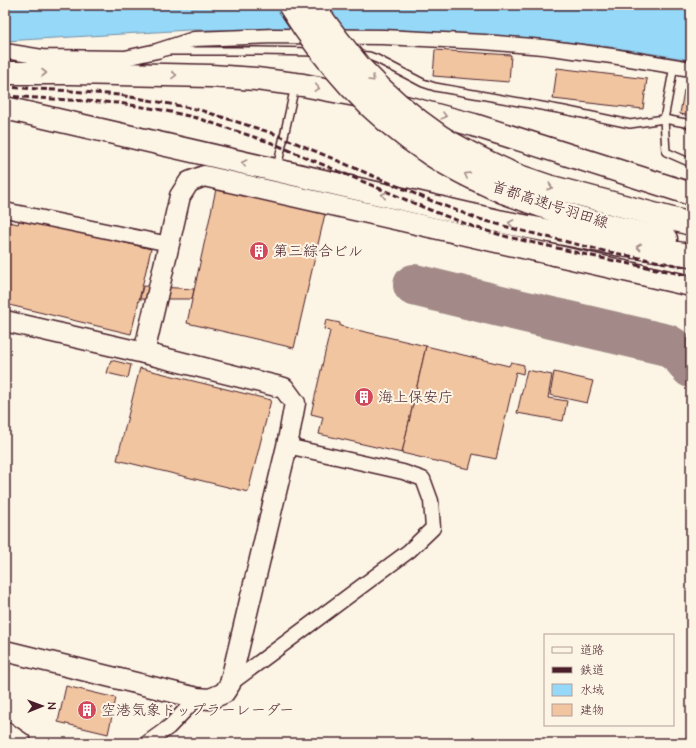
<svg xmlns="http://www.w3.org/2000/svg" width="696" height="748" viewBox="0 0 696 748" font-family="'Architects Daughter','Klee One',sans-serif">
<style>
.water{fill:#95d8f7;stroke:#778ea5}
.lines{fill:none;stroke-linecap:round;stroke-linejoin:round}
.taxiway{stroke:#a38a88;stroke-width:42}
.building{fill:#f1c5a0;stroke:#4a1f2b}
.lane-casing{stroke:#4a1f2b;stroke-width:10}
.street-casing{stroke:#4a1f2b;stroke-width:17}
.secondary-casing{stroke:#4a1f2b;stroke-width:23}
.highway-casing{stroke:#4a1f2b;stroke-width:25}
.lane{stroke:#fcf5e5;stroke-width:7}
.street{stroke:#fcf5e5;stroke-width:14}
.secondary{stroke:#fcf5e5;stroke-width:20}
.highway{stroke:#fcf5e5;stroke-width:22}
.rail{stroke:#4a1f2b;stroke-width:3;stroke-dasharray:6 3;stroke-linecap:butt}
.highway-bridge-casing{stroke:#4a1f2b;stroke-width:25;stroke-linecap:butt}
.highway-bridge{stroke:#fcf5e5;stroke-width:22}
.oneway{stroke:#a38a88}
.labels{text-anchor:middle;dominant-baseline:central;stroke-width:4;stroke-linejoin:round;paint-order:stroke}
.street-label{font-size:15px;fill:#4a1f2b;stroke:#fcf5e5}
.poi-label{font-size:15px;fill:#4a1f2b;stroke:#fcf5e5;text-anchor:start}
</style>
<rect width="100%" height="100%" fill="#fcf5e5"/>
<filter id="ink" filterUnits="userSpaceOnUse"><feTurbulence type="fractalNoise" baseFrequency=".025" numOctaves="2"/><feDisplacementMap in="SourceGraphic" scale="8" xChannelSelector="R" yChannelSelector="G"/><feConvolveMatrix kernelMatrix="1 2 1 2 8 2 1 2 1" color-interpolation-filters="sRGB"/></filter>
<g filter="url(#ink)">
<polygon class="water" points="5,5 691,5 691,60 604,46 528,38 397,30 189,30 5,41"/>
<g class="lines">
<path class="taxiway" d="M414 285 500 306 667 345C679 352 683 356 691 367"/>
</g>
<g class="building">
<polygon points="435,50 511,55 509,82 433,76"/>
<polygon points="557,68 647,79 643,109 553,99"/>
<polygon points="684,90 691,92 691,116 680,114"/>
<polygon points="216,189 325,214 294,348 187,323"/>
<polygon points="20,218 151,249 131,334 5,304 5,221 18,224"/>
<polygon points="143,286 194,289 192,299 140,299"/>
<polygon points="326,320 340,323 340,326 426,346 402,453 319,434 323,417 311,414 330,331 324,329"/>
<polygon points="426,346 509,366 511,362 524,365 523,374 516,372 496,459 473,454 469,469 402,453"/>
<polygon points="111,360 131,365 128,378 107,373"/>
<polygon points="140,368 271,400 248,492 117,460"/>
<polygon points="527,370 552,375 548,398 567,401 563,421 517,413"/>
<polygon points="554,372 593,381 587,403 550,395"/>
<polygon points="66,686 116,698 108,734 58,722"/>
</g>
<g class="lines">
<defs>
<g id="lane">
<polyline points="170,51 259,51 317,52"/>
<polyline points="355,55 369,56 377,59 423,83 435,87 564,110 630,124 664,119 691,124"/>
<polyline points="674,66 664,119 666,152 691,163"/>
<polyline points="277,168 295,86"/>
</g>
<g id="street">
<polyline points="5,51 42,57 125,58 157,51 194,39 274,36 383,37 484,42 543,47 612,56 691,69"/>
<polyline points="5,210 169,244"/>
<polyline points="230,684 409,551 433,528 431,501 423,479 403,472 287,446"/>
<polyline points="147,743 169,727 197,698"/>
</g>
<g id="secondary">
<polyline points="5,321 144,353 284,388 295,403 287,446 230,684 224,693 210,699 197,698 5,651"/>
<polyline points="144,353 180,196 189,182 204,176 691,286"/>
<polyline points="5,732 21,743"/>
</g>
<g id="highway">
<polyline points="5,73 71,73 211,76 256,79 303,85 371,98 474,125 691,194"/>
<polyline points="5,108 498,221 621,245 691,255"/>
<polyline points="513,174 548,186 691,224"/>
<path d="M503 192C524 200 545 208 567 214 600 224 633 231 666 239"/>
</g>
</defs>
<use href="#lane" class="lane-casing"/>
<use href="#street" class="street-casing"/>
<use href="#secondary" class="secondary-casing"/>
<use href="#highway" class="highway-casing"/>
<use href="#lane" class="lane"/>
<use href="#street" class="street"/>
<use href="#secondary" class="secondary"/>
<use href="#highway" class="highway"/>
<g class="rail">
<polyline points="5,87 72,91 119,95 165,103 200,110 275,134 432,201 476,218 511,228 604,251 691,268"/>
<polyline points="5,96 118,103 162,110 197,118 272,143 430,210 474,227 508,237 601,258 691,276"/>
</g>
<defs>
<g id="highway-bridge">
<path d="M289 5C327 66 370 114 430 154 453 169 478 181 503 192"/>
<path d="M313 5C328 27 344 48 361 68 384 93 412 117 440 136 463 151 488 162 513 174"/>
</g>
</defs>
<use href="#highway-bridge" class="highway-bridge-casing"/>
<use href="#highway-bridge" class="highway-bridge"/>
</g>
<defs><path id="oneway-chevron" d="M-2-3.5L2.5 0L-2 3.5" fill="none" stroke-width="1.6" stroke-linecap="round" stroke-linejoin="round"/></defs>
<g class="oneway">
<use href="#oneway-chevron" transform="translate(44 73)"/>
<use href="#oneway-chevron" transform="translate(174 75) rotate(1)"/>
<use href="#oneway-chevron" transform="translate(372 79) rotate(46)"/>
<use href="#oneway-chevron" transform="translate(317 88) rotate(11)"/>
<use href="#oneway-chevron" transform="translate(444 116) rotate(15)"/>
<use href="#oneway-chevron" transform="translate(244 163) rotate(-167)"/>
<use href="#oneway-chevron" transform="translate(467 175) rotate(-152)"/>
<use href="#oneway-chevron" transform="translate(550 187) rotate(17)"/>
<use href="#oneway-chevron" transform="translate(384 195) rotate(-167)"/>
<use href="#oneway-chevron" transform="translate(511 223) rotate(-169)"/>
<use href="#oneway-chevron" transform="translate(639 247) rotate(-172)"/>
</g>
</g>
<defs>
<symbol id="building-disc" viewBox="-11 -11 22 22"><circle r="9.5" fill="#d1495b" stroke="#fcf5e5"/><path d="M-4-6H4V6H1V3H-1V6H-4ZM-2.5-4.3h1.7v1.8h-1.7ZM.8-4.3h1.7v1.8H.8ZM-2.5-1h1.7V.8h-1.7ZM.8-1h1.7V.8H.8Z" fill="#fff"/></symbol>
</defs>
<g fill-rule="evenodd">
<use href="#building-disc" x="248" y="240" width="22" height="22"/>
<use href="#building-disc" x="353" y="386" width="22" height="22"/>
<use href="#building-disc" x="76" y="699" width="22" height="22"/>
</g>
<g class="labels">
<g class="street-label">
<text transform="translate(550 205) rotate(18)">首都高速1号羽田線</text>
</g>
<g class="poi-label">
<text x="273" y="251">第三綜合ビル</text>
<text x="378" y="397">海上保安庁</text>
<text x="101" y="710">空港気象ドップラーレーダー</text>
</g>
</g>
<rect width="696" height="748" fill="none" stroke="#fcf5e5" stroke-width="20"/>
<rect x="10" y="10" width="676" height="728" fill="none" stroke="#4a1f2b" stroke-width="1.5" filter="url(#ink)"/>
<rect x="544" y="634" width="130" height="92" fill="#fcf5e5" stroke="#b59f9b"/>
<rect x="552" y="647" width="20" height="6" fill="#fcf5e5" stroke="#b59f9b"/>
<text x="580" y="654" font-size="12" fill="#4a1f2b">道路</text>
<rect x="552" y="667" width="20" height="6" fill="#4a1f2b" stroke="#b59f9b"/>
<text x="580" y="674" font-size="12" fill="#4a1f2b">鉄道</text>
<rect x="552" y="684" width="20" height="12" fill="#95d8f7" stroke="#b59f9b"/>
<text x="580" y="694" font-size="12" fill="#4a1f2b">水域</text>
<rect x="552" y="704" width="20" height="12" fill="#f1c5a0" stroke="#b59f9b"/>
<text x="580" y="714" font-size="12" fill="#4a1f2b">建物</text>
<g transform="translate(42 706) rotate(89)" stroke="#fcf5e5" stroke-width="3" paint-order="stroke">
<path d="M0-3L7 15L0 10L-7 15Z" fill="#4a1f2b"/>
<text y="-6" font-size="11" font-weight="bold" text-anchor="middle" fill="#4a1f2b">N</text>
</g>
</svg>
